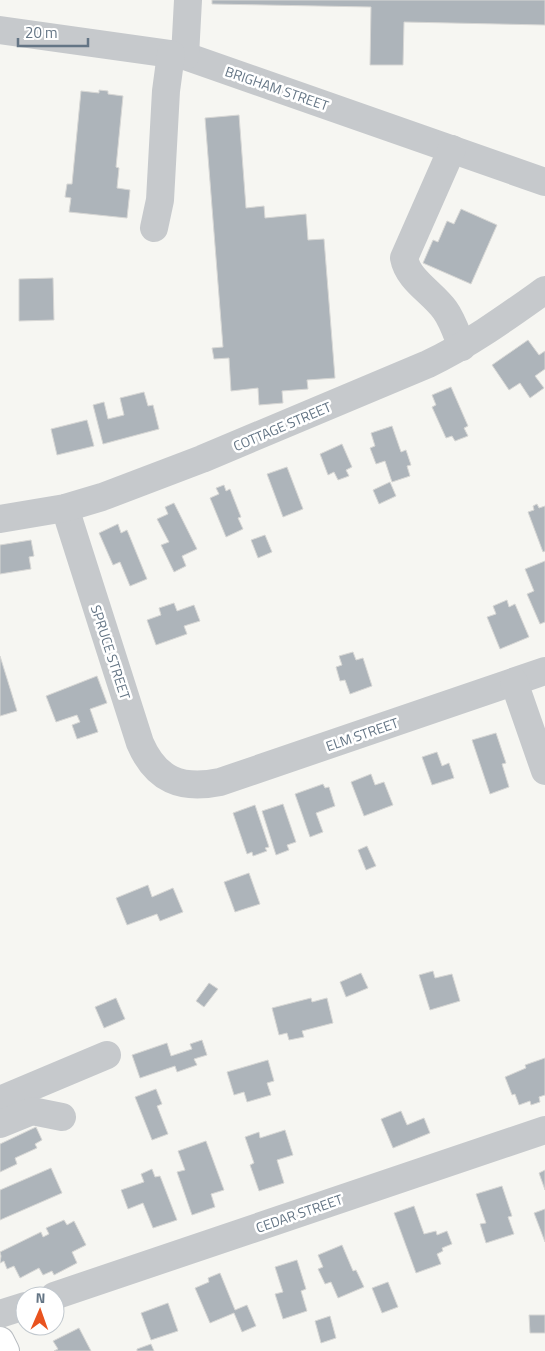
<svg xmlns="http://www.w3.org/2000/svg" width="545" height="1351" viewBox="0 0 545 1351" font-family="'Titillium Web',sans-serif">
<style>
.building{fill:#adb4ba;stroke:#d7d7d5}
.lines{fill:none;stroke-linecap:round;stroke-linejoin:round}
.major-casing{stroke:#b8bcc0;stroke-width:30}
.minor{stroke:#c6c9cc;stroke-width:28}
.major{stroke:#fff;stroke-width:28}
.labels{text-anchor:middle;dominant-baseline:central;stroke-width:5;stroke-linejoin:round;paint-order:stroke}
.street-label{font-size:14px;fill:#647585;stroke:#fff}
</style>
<rect width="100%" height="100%" fill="#f6f6f2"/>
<g class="building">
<polygon points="212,0 545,0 545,25 404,22 403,65 370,65 371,7 212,4"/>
<polygon points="99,90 108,91 108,94 123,96 116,167 119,168 117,188 130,190 127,218 69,212 71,198 65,197 67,184 72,184 81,91 99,93"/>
<polygon points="239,115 246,208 264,206 265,218 306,214 308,240 324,239 335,378 307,380 308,389 282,391 283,403 259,405 258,388 231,391 229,358 214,359 212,348 223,347 205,118"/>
<polygon points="461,209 497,225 471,284 423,263 433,240 438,242 447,221 454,224"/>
<polygon points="53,278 54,320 19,321 19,279"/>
<polygon points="528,340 539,355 545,351 545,369 535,376 544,388 530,398 520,383 509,390 492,365"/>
<polygon points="451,387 468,426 464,428 468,436 455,441 452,436 446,438 432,407 436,405 432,395"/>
<polygon points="144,392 148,406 153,405 159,429 103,444 93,405 104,402 108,419 124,415 120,398"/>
<polygon points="87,420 94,446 57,455 51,429"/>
<polygon points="392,426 401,452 406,450 411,465 407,466 410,476 392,482 385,461 376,464 370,448 375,446 371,433"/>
<polygon points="342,444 352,467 346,470 349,476 338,480 334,472 328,475 320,454"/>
<polygon points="287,467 303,509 283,517 267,474"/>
<polygon points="390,482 396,496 379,504 373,490"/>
<polygon points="224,485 226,491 230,489 241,517 238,518 243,529 226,537 210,498 219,494 216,488"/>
<polygon points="174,503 197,549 182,556 186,566 174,572 161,545 169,542 157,519 168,514 165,507"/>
<polygon points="537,504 539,508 545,506 545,551 543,552 528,512 534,510 533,506"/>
<polygon points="118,524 121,533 127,530 147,579 130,586 120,562 113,565 99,533"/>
<polygon points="265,535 272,552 258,558 251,540"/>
<polygon points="31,540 34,556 29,557 31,569 0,574 0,545"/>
<polygon points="545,561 545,622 540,624 527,594 534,591 525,569"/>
<polygon points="507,600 509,607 515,604 529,637 500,649 487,617 496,614 493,606"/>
<polygon points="174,603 177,611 194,605 200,621 184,626 187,634 156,645 147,620 161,615 159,608"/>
<polygon points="353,652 356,660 363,658 372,686 350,694 345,680 340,681 336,667 342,665 339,656"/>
<polygon points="0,656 17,711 0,716"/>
<polygon points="97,676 107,703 90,709 98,732 77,739 72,725 80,722 77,715 56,722 46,696"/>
<polygon points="496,733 506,763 502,764 509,787 490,794 472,740"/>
<polygon points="437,752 442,766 449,763 454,778 432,785 422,757"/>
<polygon points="371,774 375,785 384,782 393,805 364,816 351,782"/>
<polygon points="323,784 325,788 329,787 335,806 316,813 323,832 310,837 295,794"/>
<polygon points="283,804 296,842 287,845 289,850 276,855 262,811"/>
<polygon points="255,805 269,847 265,848 267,851 253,856 252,852 247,854 233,813"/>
<polygon points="367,846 376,866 366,870 358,850"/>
<polygon points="249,873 260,904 235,912 224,882"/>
<polygon points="148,885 152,897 173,888 183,912 160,921 157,914 127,925 116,898"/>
<polygon points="433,971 435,978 452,974 460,1001 430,1010 419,975"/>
<polygon points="361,973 368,988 346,997 340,982"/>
<polygon points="209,983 218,989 204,1007 196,1001"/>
<polygon points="116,998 125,1019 104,1028 95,1007"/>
<polygon points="311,998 312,1002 327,998 333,1023 302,1031 304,1037 289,1040 287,1033 279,1035 272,1008"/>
<polygon points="202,1040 207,1055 194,1059 197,1065 177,1072 175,1066 140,1078 132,1055 167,1043 171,1056 192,1049 190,1044"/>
<polygon points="545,1058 545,1095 539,1097 540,1102 531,1105 530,1101 519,1105 515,1094 512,1095 505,1077 526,1068 525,1065"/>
<polygon points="268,1060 274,1081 267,1083 271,1095 247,1102 244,1092 234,1095 227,1072"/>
<polygon points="156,1089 162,1104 157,1106 168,1134 152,1140 135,1097"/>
<polygon points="401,1111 407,1125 424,1118 430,1133 393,1148 381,1119"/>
<polygon points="36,1127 42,1140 35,1144 37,1148 15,1158 17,1164 0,1172 0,1144"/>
<polygon points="285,1130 293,1155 277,1160 284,1183 259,1191 250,1165 254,1163 245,1137 259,1132 260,1138"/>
<polygon points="206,1141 224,1190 211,1194 215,1207 192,1215 177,1172 185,1170 178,1151"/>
<polygon points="51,1168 62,1193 0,1220 0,1190"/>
<polygon points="152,1169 155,1177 160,1176 177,1220 153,1228 143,1203 128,1209 121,1190 144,1182 141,1174"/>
<polygon points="545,1170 545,1190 539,1173"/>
<polygon points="502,1186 512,1216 508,1217 514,1234 486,1243 480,1224 486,1223 476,1194"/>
<polygon points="414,1206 424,1234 436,1231 437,1235 447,1231 452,1244 442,1248 443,1251 437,1254 441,1264 416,1273 394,1213"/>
<polygon points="545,1209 545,1242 534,1213"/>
<polygon points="64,1220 67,1225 74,1221 86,1245 72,1252 77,1263 54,1275 52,1271 43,1275 39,1268 20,1278 14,1266 7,1269 4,1261 0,1263 1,1256 0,1252 41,1232 43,1237 49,1234 46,1228"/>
<polygon points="342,1245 353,1271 356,1270 364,1287 338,1298 331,1282 325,1284 318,1269 323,1267 318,1255"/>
<polygon points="297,1260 306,1289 301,1291 307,1311 283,1319 275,1294 283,1292 275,1267"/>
<polygon points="220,1273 235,1310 247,1305 256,1326 242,1332 234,1313 210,1323 195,1288 209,1282 208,1278"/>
<polygon points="388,1282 398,1307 382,1313 372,1288"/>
<polygon points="168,1303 178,1331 151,1340 141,1313"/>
<polygon points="529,1315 545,1315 545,1333 530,1333"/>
<polygon points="330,1316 336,1338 321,1343 315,1321"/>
<polygon points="79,1328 91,1351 54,1351 58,1349 53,1341"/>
<polygon points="151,1344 154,1351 137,1351 137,1349"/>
</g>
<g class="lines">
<defs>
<polyline id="major" points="0,1341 5,1351"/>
</defs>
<use href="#major" class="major-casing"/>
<g class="minor">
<polyline points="0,30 185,56 545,182"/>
<polyline points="185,56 188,0"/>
<path d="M452 149 404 258C408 280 432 292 445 310 453 321 457 335 462 347"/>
<polyline points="154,228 160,200 166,91 171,54"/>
<path d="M65 508 140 743C156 780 181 790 220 782L545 671"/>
<path d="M0 519 65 508 102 497 202 459 428 364C470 344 507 317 545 290"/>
<polyline points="514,682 545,771"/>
<polyline points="0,1100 107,1055"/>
<polyline points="0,1124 32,1111 62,1117"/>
<polyline points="54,1296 545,1130"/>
<polyline points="0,1314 25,1306"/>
</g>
<use href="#major" class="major"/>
</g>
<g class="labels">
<g class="street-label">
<text transform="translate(277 88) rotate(19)">BRIGHAM STREET</text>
<text transform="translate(282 426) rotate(-23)">COTTAGE STREET</text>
<text transform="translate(111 652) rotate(72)">SPRUCE STREET</text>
<text transform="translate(362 734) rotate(-19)">ELM STREET</text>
<text transform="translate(299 1213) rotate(-19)">CEDAR STREET</text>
</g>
</g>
<g transform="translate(40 1311) rotate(2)"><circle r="24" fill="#ffffff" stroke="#c1c8ce"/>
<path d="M0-4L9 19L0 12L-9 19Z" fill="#e9531f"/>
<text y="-8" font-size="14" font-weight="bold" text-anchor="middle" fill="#647585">N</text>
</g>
<path d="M18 38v8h70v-8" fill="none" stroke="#647585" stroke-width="2.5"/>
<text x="25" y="38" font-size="15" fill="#647585" stroke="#ffffff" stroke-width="4" paint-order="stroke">20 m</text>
</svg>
